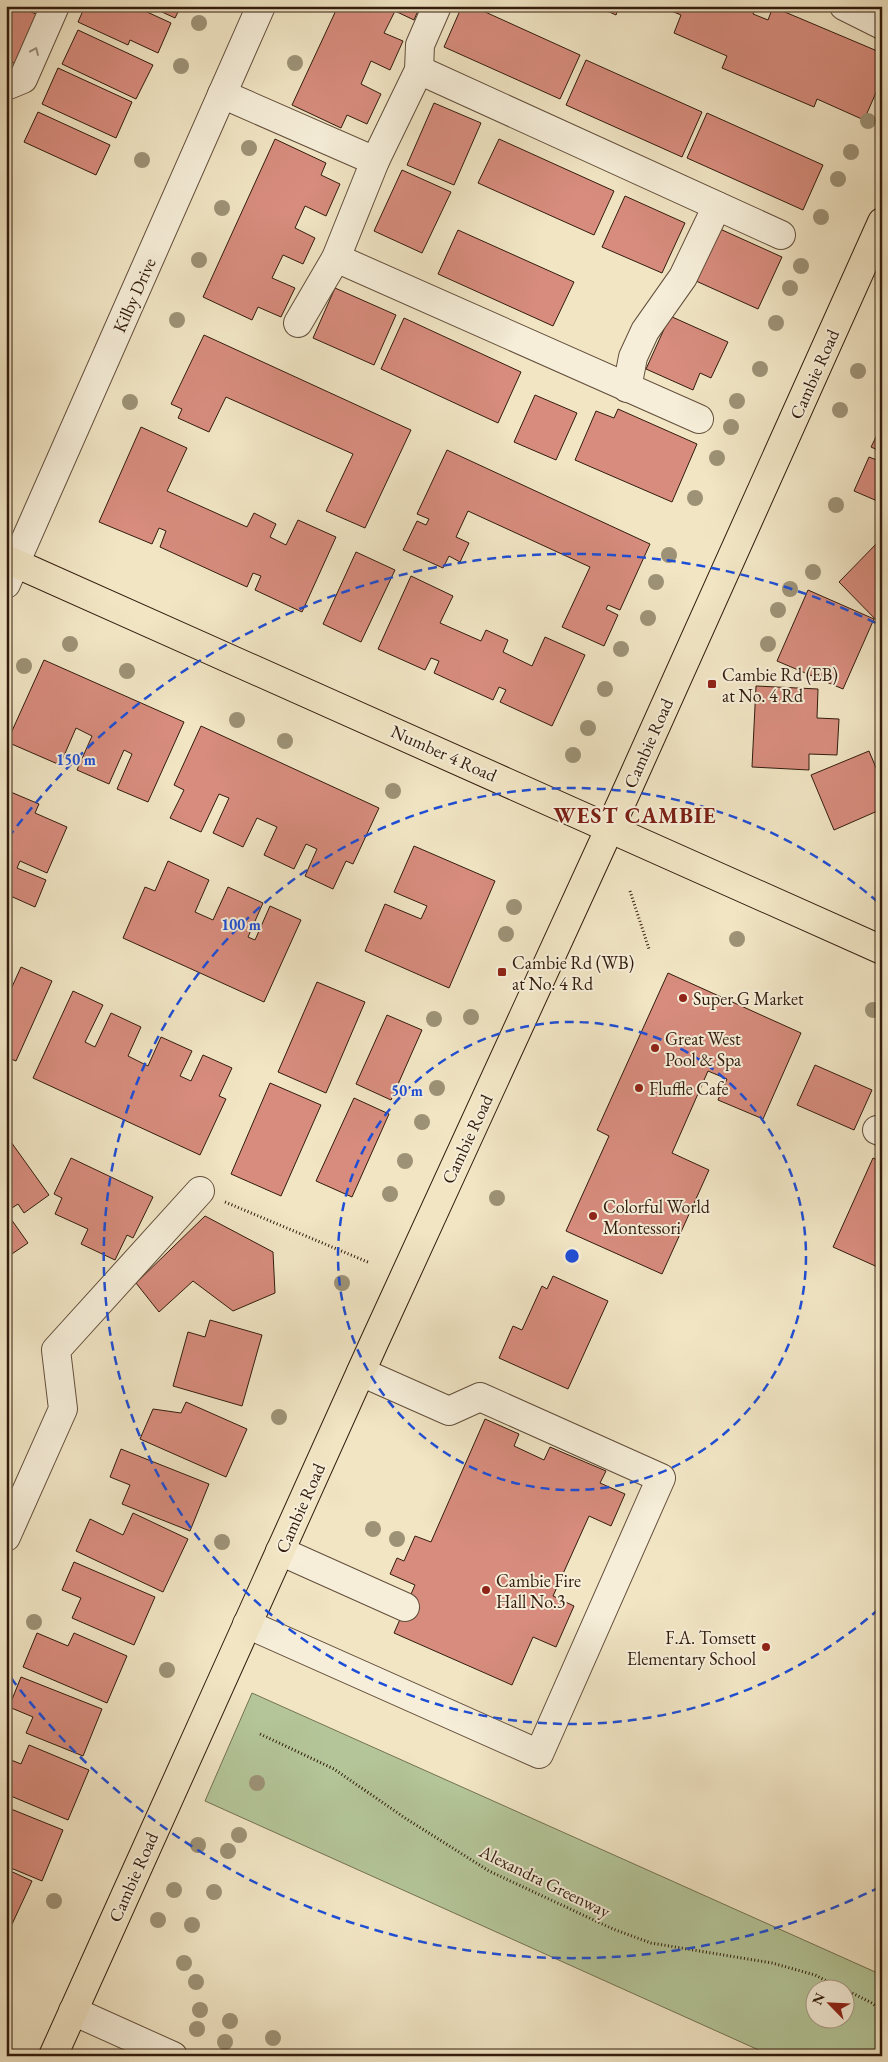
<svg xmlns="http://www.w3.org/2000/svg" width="888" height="2062" viewBox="0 0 888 2062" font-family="'EB Garamond',serif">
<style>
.green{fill:#b4c699;stroke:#737153;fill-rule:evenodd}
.building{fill:#d78c7d;stroke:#321c0d}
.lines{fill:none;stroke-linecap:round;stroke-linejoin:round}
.minor-casing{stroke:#624e3b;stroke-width:30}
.major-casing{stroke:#321c0d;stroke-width:30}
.path{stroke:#321c0d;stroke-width:3;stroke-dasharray:1 2.5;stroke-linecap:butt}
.minor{stroke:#f6eed9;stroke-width:28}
.major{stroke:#f1e5c4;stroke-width:28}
.tree{fill:#9d9276}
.oneway{stroke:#9e907d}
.ring{fill:none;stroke:#1d4ed8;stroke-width:2.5;stroke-dasharray:9 6}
.poi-dot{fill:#8f2418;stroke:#f6eed9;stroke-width:2}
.labels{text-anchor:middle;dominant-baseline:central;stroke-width:4;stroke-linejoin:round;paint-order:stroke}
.street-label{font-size:18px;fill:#321c0d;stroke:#f6eed9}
.poi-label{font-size:18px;fill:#321c0d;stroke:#f6eed9;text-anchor:start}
.district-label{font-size:22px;font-weight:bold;letter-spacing:1px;fill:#7a1f14;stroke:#f6eed9}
.centre{fill:#1d4ed8;stroke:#f6eed9;stroke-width:2.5}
.ring-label{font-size:15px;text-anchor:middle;font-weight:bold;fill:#1d4ed8;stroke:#f6eed9;stroke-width:4;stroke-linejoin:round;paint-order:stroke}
</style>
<rect width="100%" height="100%" fill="#f1e5c4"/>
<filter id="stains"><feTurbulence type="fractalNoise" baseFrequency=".004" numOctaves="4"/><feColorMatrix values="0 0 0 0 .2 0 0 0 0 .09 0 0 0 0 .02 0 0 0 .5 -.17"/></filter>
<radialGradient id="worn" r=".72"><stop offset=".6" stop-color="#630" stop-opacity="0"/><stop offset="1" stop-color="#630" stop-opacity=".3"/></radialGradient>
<path class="green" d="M252 1693 882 1975V2056H772L205 1801ZM816 1990H846V2020H816Z"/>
<g class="building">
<polygon points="6,6 18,6 38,15 16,64 6,60"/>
<polygon points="85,6 134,6 171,23 158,53 130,40 128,45 78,22"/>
<polygon points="149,6 181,6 175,18"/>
<polygon points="338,6 420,6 414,20 395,11 384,33 403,41 390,70 371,61 361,84 381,94 367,124 347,115 341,128 292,105"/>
<polygon points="462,6 472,6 580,55 560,99 444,47"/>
<polygon points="596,6 619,6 616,15"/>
<polygon points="671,6 757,6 753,14 768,20 773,7 882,53 882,79 864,120 817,99 814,107 722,68 727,56 674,33 681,15 669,10"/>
<polygon points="78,30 153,65 136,99 62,64"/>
<polygon points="586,60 702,112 682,157 566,105"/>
<polygon points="58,68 132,102 116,138 42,104"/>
<polygon points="434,103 481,123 454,185 407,165"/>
<polygon points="38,112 110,145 96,175 24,142"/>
<polygon points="707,113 823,165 803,210 687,158"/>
<polygon points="275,139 326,163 321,175 340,184 326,216 305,206 295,228 315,238 303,264 283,255 272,278 295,288 281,317 258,307 252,320 203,297"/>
<polygon points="499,139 614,191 594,235 478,183"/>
<polygon points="402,170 451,192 422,253 374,231"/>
<polygon points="625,196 685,223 662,273 602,247"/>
<polygon points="720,229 782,257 758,309 696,281"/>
<polygon points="458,230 574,282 553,326 438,274"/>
<polygon points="335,288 396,315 374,365 313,338"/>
<polygon points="670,316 728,342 711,378 700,373 693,390 646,369"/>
<polygon points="404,318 521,372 498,423 381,369"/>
<polygon points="204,335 411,430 365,528 326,511 353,454 226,397 209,432 178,418 182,409 171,404"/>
<polygon points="535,395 577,413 556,460 514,442"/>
<polygon points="618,409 697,444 672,502 575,460 596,411 614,418"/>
<polygon points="882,425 882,452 871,447"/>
<polygon points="141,427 187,448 167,491 247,527 254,513 276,524 270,537 286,545 298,520 336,537 302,612 255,590 261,576 253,573 247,587 160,547 166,531 159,528 152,544 99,522"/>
<polygon points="447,450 650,544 620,610 608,605 606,609 618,615 604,646 562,627 590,567 468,511 456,537 469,543 460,562 449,556 443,568 403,550 417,521 426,525 429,519 417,514"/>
<polygon points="869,457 882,462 882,503 854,491"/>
<polygon points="882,538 882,626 839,582"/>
<polygon points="356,552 395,570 361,642 323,624"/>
<polygon points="411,576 453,596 440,623 481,641 486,630 508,640 503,652 532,666 545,637 585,655 552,726 500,702 506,690 499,687 493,700 434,673 439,661 431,658 425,670 378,649"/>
<polygon points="808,590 874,619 843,689 777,661"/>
<polygon points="44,660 184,722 148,802 117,789 132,754 124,750 109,784 77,770 92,736 76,728 60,765 7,742"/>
<polygon points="756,686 818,689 817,718 839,719 837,755 809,754 809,770 752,767"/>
<polygon points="201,726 379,808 353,864 346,861 333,889 305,876 317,849 306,844 294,869 264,855 277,827 257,818 243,847 213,833 229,798 219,794 201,832 170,818 184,790 174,785"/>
<polygon points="869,751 882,782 882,809 834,830 811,775"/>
<polygon points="6,790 39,804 35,813 67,827 47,873 20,861 17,868 46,880 35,907 6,894"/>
<polygon points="414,846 495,881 449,988 365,951 385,904 421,919 427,906 394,892"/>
<polygon points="168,861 209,880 195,912 213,920 228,887 263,903 248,937 255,940 270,906 301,920 264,1002 123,938 145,887 155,891"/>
<polygon points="21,967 52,981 16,1061 6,1057 6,1000"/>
<polygon points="668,973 801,1033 763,1119 718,1100 727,1079 708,1071 672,1153 709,1170 662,1274 566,1231 609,1136 597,1130"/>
<polygon points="317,982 365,1002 326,1093 278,1072"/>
<polygon points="73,991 103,1005 85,1042 95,1047 111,1013 141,1027 128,1056 148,1066 161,1037 192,1051 180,1076 191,1081 203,1055 232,1068 219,1096 226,1099 200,1155 33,1078"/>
<polygon points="387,1015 422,1030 391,1100 356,1084"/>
<polygon points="815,1065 872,1090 854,1130 797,1105"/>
<polygon points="270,1083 321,1105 281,1196 231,1174"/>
<polygon points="354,1098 389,1114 352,1197 316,1181"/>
<polygon points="6,1135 49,1195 24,1213 18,1204 6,1212"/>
<polygon points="71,1158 153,1197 133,1238 127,1235 115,1260 81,1244 88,1229 55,1214 62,1198 54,1194"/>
<polygon points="873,1158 882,1162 882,1269 833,1247"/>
<polygon points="6,1212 28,1243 6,1258"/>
<polygon points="205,1216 273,1252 275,1293 233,1311 193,1281 159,1312 136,1283"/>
<polygon points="553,1276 608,1301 568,1389 499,1358 513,1326 522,1330 542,1286 547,1289"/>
<polygon points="210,1320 262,1335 242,1406 173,1386 188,1332 205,1337"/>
<polygon points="186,1402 247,1429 226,1477 140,1439 153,1409 181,1413"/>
<polygon points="485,1419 519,1434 514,1446 544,1460 550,1447 606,1471 600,1483 625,1494 611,1526 589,1516 553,1596 574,1606 556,1647 533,1637 512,1685 394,1633 415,1585 390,1574 397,1558 404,1561 415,1536 431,1542"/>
<polygon points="121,1449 209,1484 190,1531 122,1504 130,1485 110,1477"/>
<polygon points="133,1513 188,1539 163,1592 76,1551 90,1519 123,1535"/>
<polygon points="74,1562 155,1597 134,1645 72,1618 81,1598 62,1590"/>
<polygon points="37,1633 68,1646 74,1633 127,1656 107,1703 23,1667"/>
<polygon points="21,1677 102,1709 83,1756 26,1733 33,1717 9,1707"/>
<polygon points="29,1745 89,1770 68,1820 6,1794 6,1758 21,1764"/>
<polygon points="6,1807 63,1830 42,1881 6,1866"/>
<polygon points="6,1869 32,1881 7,1935 6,1934"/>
</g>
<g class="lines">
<defs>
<g id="minor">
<polyline points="844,6 882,25"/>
<polyline points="419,70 781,235"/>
<polyline points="6,86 23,79 55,6"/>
<polyline points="222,94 375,161"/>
<polyline points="336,258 699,419"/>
<polyline points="298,323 336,258 375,161 419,70 420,45 437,6"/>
<polyline points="627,388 633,357 645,331 683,277 717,206"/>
<polyline points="6,584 261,6"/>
<polyline points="877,1130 882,1132"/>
<polyline points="6,1537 63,1409 56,1350 200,1191"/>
<polyline points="280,1551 405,1607"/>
<polyline points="247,1624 539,1754 661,1478 480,1397 449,1411 361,1372"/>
<polyline points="73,2011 173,2056"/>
</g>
<g id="major">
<polyline points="6,559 882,950"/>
<polyline points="53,2056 373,1345 629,786 882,222"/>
</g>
</defs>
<use href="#minor" class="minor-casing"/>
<use href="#major" class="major-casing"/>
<g class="path">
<polyline points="630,891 649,949"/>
<polyline points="225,1202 370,1263"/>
<polyline points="260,1734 334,1769 405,1818 489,1871 613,1929 651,1943 772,1963 815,1975 844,1990"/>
<polyline points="846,1990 872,2003 882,2011"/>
</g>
<use href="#minor" class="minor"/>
<use href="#major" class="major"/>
</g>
<g class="tree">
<circle cx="199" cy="23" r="8"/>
<circle cx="295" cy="63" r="8"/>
<circle cx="181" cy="66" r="8"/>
<circle cx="868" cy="121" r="8"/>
<circle cx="249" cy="148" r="8"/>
<circle cx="851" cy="152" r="8"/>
<circle cx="142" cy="160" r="8"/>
<circle cx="838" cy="179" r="8"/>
<circle cx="222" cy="208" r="8"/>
<circle cx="821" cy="217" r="8"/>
<circle cx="199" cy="260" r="8"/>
<circle cx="801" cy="266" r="8"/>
<circle cx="790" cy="288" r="8"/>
<circle cx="177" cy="320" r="8"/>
<circle cx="776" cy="323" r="8"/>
<circle cx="760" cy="369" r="8"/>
<circle cx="858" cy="371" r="8"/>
<circle cx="737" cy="401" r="8"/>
<circle cx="130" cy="402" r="8"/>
<circle cx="840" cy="410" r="8"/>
<circle cx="731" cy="427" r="8"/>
<circle cx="717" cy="458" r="8"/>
<circle cx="695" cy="498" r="8"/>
<circle cx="836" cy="505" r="8"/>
<circle cx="669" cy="555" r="8"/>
<circle cx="813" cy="572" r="8"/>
<circle cx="656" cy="582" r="8"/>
<circle cx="790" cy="589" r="8"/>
<circle cx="778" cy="610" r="8"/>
<circle cx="648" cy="618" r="8"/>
<circle cx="70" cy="644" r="8"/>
<circle cx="768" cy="644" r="8"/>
<circle cx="621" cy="649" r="8"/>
<circle cx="24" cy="666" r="8"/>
<circle cx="127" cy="671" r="8"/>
<circle cx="605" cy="689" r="8"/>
<circle cx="237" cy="720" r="8"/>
<circle cx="588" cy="728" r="8"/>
<circle cx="285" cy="741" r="8"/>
<circle cx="573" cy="755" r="8"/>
<circle cx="393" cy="791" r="8"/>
<circle cx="514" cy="907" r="8"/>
<circle cx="506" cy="934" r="8"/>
<circle cx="737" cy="939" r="8"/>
<circle cx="873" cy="1010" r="8"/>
<circle cx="471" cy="1017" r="8"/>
<circle cx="434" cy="1019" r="8"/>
<circle cx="437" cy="1088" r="8"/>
<circle cx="422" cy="1122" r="8"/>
<circle cx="405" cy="1161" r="8"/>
<circle cx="390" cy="1194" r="8"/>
<circle cx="497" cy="1198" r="8"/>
<circle cx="342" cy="1283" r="8"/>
<circle cx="279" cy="1417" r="8"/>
<circle cx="373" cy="1529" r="8"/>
<circle cx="397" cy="1539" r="8"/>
<circle cx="222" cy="1542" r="8"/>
<circle cx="34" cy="1622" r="8"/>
<circle cx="167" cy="1670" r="8"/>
<circle cx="257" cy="1783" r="8"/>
<circle cx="239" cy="1835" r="8"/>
<circle cx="198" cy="1845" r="8"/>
<circle cx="228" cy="1851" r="8"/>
<circle cx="174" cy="1890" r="8"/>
<circle cx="214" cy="1892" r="8"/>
<circle cx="54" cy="1901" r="8"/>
<circle cx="158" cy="1920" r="8"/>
<circle cx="192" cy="1925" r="8"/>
<circle cx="184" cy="1963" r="8"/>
<circle cx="196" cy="1982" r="8"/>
<circle cx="200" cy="2010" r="8"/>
<circle cx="230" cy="2021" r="8"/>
<circle cx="197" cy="2029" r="8"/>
<circle cx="273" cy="2038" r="8"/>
<circle cx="225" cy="2042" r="8"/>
</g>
<defs><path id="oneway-chevron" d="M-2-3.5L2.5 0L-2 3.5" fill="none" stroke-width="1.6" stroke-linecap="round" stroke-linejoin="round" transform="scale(1.25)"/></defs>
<use class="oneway" href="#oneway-chevron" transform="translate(35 51) rotate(-66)"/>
<g class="ring">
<circle cx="572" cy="1256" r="234"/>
<path d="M879 1609A468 468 0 1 1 879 903"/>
<path d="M880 1887A702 702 0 0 1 8 1674M8 838A702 702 0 0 1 880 625"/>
</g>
<g class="poi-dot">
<rect x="707" y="679" width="10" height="10" rx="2.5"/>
<rect x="497" y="967" width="10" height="10" rx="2.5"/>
<circle cx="683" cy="998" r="5"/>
<circle cx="655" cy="1048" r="5"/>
<circle cx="639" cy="1088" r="5"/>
<circle cx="593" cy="1216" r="5"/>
<circle cx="486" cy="1590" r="5"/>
<circle cx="766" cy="1647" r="5"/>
</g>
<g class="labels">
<g class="street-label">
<text transform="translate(134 295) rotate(-66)">Kilby Drive</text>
<text transform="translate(814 374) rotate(-66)">Cambie Road</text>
<text transform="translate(648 743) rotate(-66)">Cambie Road</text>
<text transform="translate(444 753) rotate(24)">Number 4 Road</text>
<text transform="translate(467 1139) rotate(-65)">Cambie Road</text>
<text transform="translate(300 1508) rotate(-66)">Cambie Road</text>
<text transform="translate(133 1877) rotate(-66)">Cambie Road</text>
<text transform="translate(545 1881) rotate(26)">Alexandra Greenway</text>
</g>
<g class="poi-label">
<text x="722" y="674">Cambie Rd (EB)<tspan x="722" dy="21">at No. 4 Rd</tspan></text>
<text x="512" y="962">Cambie Rd (WB)<tspan x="512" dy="21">at No. 4 Rd</tspan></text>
<text x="693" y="998">Super G Market</text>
<text x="665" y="1038">Great West<tspan x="665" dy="21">Pool &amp; Spa</tspan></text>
<text x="649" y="1088">Fluffle Cafe</text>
<text x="603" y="1206">Colorful World<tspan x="603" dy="21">Montessori</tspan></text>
<text x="496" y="1580">Cambie Fire<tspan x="496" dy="21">Hall No.3</tspan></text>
<text x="756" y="1637" text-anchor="end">F.A. Tomsett<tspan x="756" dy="21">Elementary School</tspan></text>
</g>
<g class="district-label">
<text x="635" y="815">WEST CAMBIE</text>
</g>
</g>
<circle cx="572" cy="1256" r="8" class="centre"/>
<g class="ring-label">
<text x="76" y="765">150 m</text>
<text x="241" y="930">100 m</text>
<text x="407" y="1096">50 m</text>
</g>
<rect width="888" height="2062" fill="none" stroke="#f1e5c4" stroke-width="25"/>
<rect x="8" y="8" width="873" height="2047" fill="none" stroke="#321c0d" stroke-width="2.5"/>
<rect x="12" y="12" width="863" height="2037" fill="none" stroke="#321c0d"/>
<g transform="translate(830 2004) rotate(294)"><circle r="24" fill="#f6eed9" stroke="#a89a87"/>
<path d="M0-4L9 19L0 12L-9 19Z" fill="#8f2418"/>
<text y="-8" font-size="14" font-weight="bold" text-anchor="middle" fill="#321c0d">N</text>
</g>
<rect width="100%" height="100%" filter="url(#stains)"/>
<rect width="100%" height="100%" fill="url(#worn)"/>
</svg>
